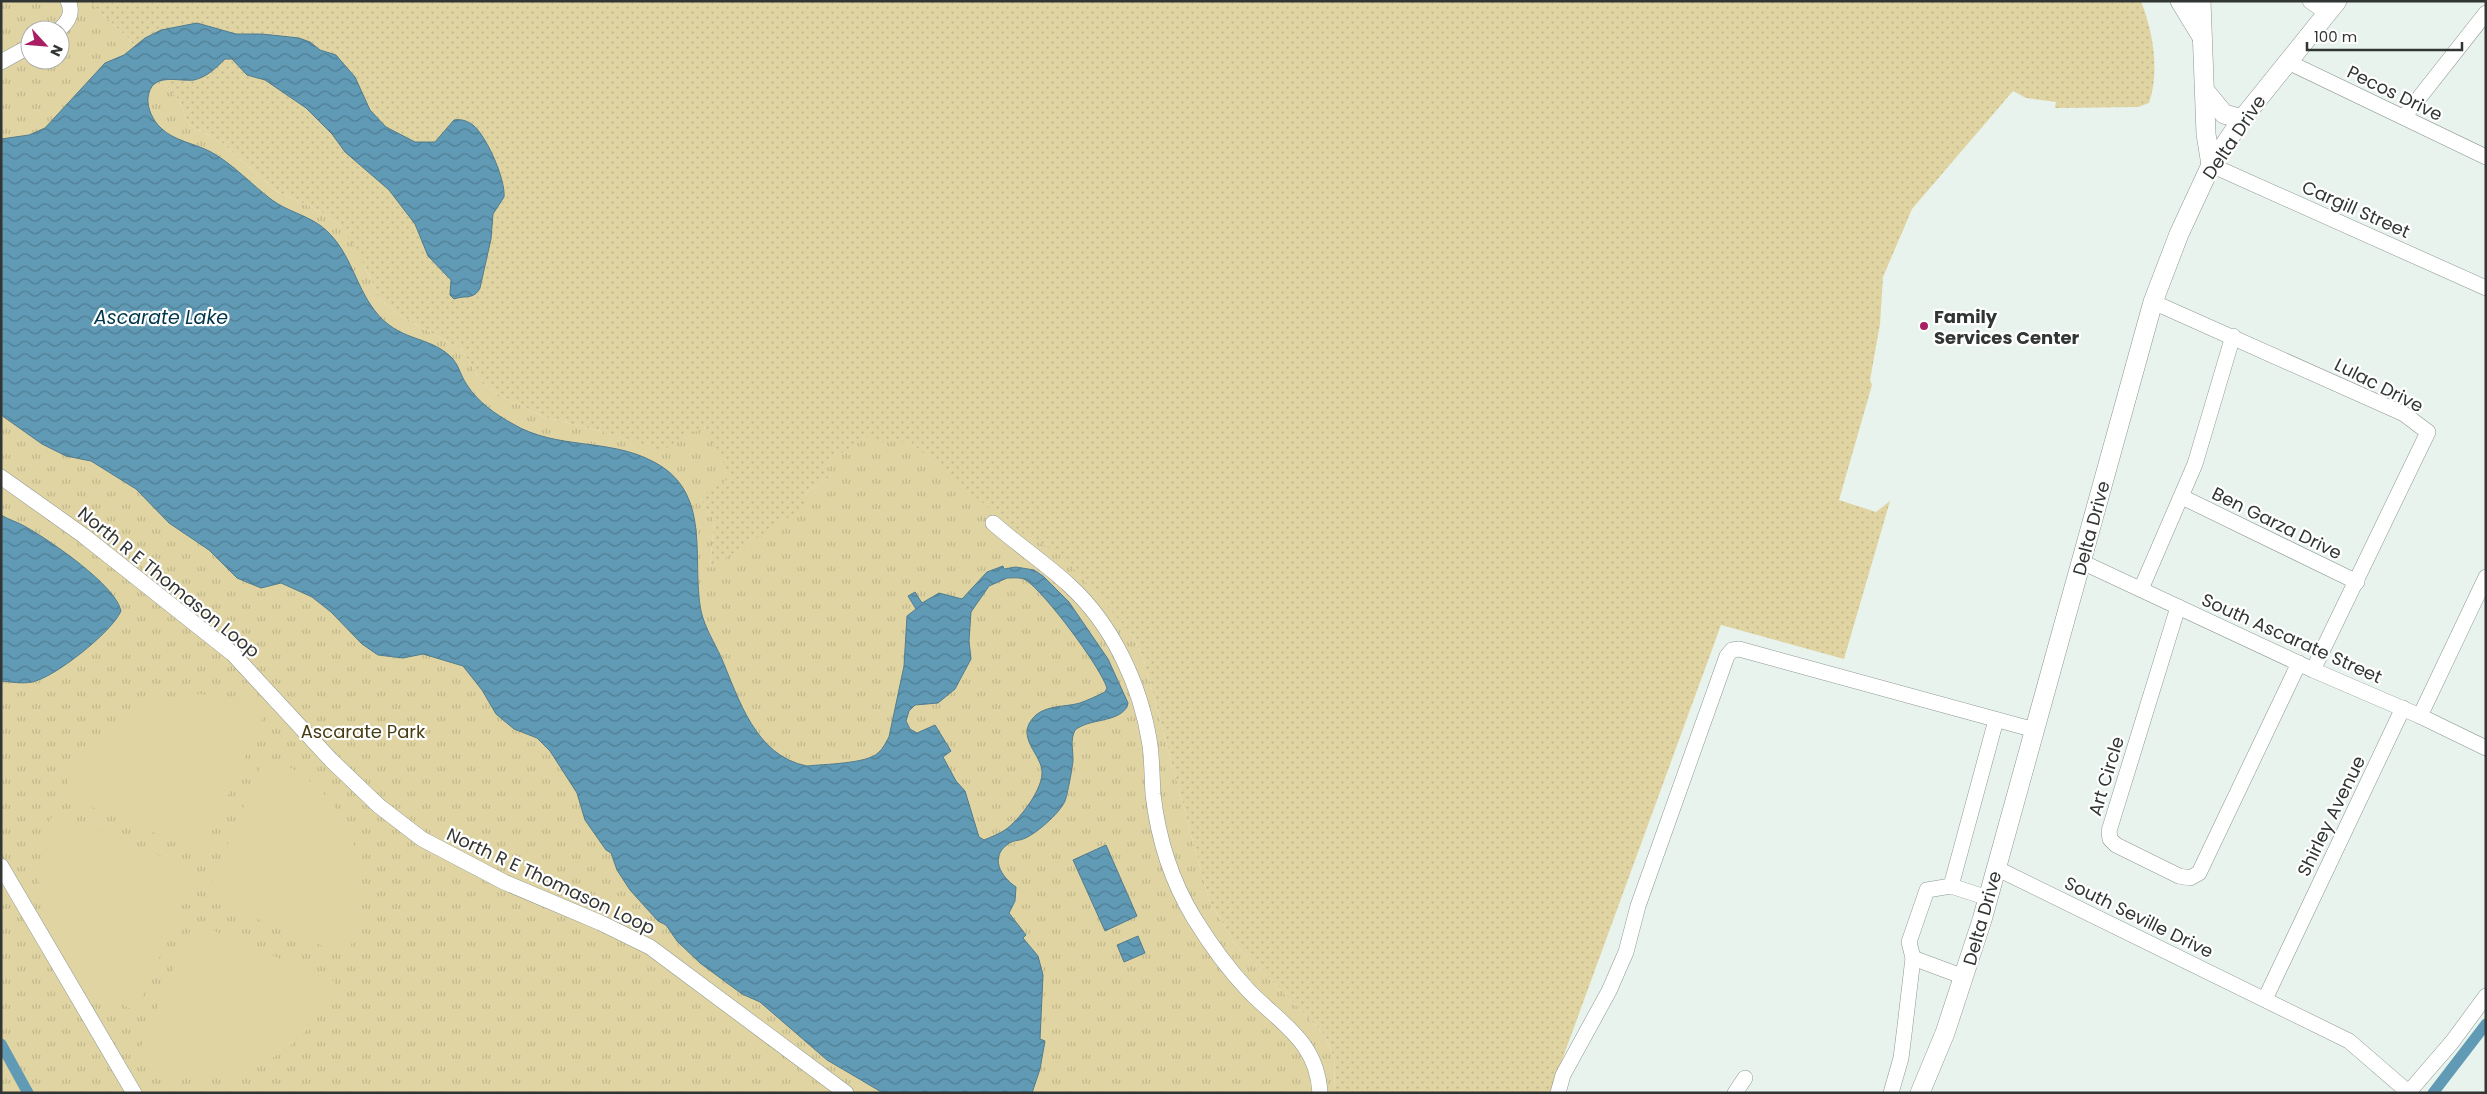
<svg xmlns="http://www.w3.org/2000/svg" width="2487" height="1094" viewBox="0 0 2487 1094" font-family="Poppins,sans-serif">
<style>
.grass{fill:url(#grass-dots)}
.park{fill:url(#park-tufts);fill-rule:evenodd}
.pitch{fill:#e0d4a2}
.water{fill:url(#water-waves);stroke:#527c8e;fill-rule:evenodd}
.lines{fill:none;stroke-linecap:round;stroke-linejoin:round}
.canal{stroke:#609ab5;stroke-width:11}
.minor-casing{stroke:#8d9792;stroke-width:16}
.major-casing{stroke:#8d9792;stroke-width:20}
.minor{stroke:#fff;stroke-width:15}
.major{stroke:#fff;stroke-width:19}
.poi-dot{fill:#a91f63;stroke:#fff;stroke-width:2}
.labels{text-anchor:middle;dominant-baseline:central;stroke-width:4.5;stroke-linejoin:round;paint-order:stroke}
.street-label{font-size:18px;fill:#313533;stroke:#fff}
.poi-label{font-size:18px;font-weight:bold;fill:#313533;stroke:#fff;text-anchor:start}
.park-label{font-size:18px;fill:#463d12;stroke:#fff}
.water-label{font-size:19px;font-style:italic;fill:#01374b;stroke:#fff}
</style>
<defs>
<pattern id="grass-dots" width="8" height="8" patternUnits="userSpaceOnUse" patternTransform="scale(1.25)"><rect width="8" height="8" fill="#e0d4a2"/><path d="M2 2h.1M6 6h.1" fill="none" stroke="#c1b78c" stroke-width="1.8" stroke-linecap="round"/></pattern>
<pattern id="park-tufts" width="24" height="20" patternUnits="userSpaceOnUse" patternTransform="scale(1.25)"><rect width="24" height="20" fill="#e0d4a2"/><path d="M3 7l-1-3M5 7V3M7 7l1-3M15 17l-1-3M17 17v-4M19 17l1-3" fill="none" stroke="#c1b78c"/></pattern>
<pattern id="water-waves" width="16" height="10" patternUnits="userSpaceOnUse" patternTransform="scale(1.25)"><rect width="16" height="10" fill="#609ab5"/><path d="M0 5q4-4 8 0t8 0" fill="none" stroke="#507e94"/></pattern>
</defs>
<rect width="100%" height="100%" fill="#e8f3ed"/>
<path class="grass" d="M88 1H2141C2153 32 2160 71 2149 103L2138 107 2055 108 2056 102 2026 98 2013 91 1912 209 1883 277 1880 324 1870 380 1872 385 1839 500 1876 512 1890 501 1844 659 1721 625 1550 1093H1335L1334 1057 1324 1034 1235 944 1209 900 1144 661 1132 634 910 442H875L831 476 805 493 810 504 710 569 714 521 700 498 705 427 661 452 600 431 544 417 493 392 478 377 462 350 401 316 380 299 365 267 340 226 320 211 276 191 221 142 191 126 187 121 180 102 127 37Z"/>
<path class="park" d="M1 1H88L127 37 180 102 187 121 191 126 221 142 276 191 320 211 340 226 356 248 380 299 401 316 462 350 478 377 493 392 544 417 600 431 661 451 704 427 731 477 700 498 714 521 710 568 809 504 805 493 831 476 824 464 870 435 875 442H910L1008 524 1062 556 1132 634 1144 661 1209 900 1235 944 1324 1034 1334 1057 1335 1093H1ZM30 30H60V60H30Z"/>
<g class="pitch">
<path d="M200 694 239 700 266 710 205 847 196 850 63 795C86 730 134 701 200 694Z"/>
<path d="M265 756C325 776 364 834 362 897 361 918 354 937 347 956L211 900 208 891Z"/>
<path d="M54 811 189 868 193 877 137 1011C50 977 17 897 54 811Z"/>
<path d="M200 925 335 982C304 1068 215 1094 134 1063L191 929Z"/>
</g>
<g class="water">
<path d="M197 23 236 34H262L299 38 310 42 320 50 336 55 341 61 355 77 370 110 386 127 415 142H435L454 120C459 119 465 120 470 123 485 131 506 180 504 197L493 214 491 239 480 288C474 300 465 295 454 299L450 295 451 280 428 256 415 224 389 190 345 152 332 134 306 108 265 80 247 75 232 59H225C216 68 207 77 194 80 178 82 151 71 148 98 147 108 153 121 161 128 174 141 194 143 211 152 233 164 252 185 272 200 287 211 306 215 321 226 350 248 354 284 375 311 399 342 427 335 450 356 459 364 460 375 467 385 478 402 495 414 513 424 557 450 608 438 652 461 713 491 691 558 701 611 705 628 714 642 721 657 739 699 755 756 807 766 824 764 866 764 878 753 883 749 886 742 889 737L904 666 907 616 916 609 908 596 915 592 922 603 939 593 962 599 987 572 1003 566 1004 569 1016 567 1034 570 1043 576 1069 602 1108 659 1128 703 1127 707C1117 723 1090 718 1075 730 1070 741 1073 748 1073 760 1073 765 1067 797 1065 801 1060 813 1035 835 1023 839 1018 841 1013 840 1008 844 989 857 1001 877 1016 887L1015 901 1009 913 1026 935 1023 938 1038 956 1043 975 1040 1039 1045 1041 1040 1069 1032 1093H883L856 1077 827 1060 760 1002 742 994 700 963 677 941 666 925 658 921 630 890 617 870 611 853 606 850 585 820 577 793 550 751 537 738 514 729 496 714 482 690 463 666 423 654 403 658 378 655 362 644 331 612 312 597 281 583 261 588 237 578 209 550 169 523 136 489 91 461 66 456 42 444 1 415V139L29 135 45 128 105 63 124 55 145 38 161 30ZM1007 578C1014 578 1020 577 1026 580 1045 593 1100 666 1107 688L1105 692C1097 696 1088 700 1080 703 1066 707 1048 705 1036 715 1012 737 1044 755 1042 774 1041 792 1019 820 1005 830 999 834 991 837 984 840L979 837 965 791 956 781 943 757 951 751 935 725 917 733 910 729 906 721 909 711 915 705 938 703 955 689 971 659 969 641 971 612 989 586Z"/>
<path d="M1 515C9 520 18 522 26 527 49 540 116 585 121 611 112 632 54 678 32 682 23 684 11 682 1 681Z"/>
<polygon points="1106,845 1137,916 1105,931 1073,860"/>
<polygon points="1138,936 1145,953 1124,962 1117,945"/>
</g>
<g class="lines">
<g class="canal">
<polyline points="1,1044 28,1093"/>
<polyline points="2433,1093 2486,1024"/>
</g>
<defs>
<g id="minor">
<polyline points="2310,1 2327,13"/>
<path d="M59 30C68 22 74 13 68 1"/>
<polyline points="1,62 30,46"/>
<polyline points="2288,62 2486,157"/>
<polyline points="2404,117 2486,13"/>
<polyline points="2211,165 2486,288"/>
<polyline points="2153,302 2404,414 2428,432 2313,670"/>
<polyline points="1,477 84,536 233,654 331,760 379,806 422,839 504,882 601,923 650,947 846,1093"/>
<polyline points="2182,497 2357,582"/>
<path d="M993 523C1018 545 1045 563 1069 585 1113 625 1141 686 1150 745 1152 761 1152 777 1153 794 1158 838 1171 880 1194 918 1210 944 1228 969 1249 991 1281 1024 1317 1041 1320 1093"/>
<polyline points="2082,562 2313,670 2420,716 2486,748"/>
<polyline points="2141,589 2195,464 2233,336"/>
<polyline points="2178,607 2109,831 2110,839 2116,845 2179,876 2190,878 2199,873 2299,663"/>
<polyline points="2420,716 2486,577"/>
<polyline points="1,866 134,1093"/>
<polyline points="1996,868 2349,1041 2408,1092"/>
<polyline points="1951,886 1996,720"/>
<polyline points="1913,958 1964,977"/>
<polyline points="2265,999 2403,708"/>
<polyline points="1558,1093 1563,1075 1609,991 1626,952 1638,906 1727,656 1732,650 1739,649 2035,730"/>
<polyline points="1735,1093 1745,1078"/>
<polyline points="1891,1093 1901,1058 1905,1026 1913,958 1909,942 1927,890 1951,886 1988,898"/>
<polyline points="2408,1093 2452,1042 2486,996"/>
</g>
<g id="major">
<polyline points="2180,1 2202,37"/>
<polyline points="2201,1 2206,134 2211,165"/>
<polyline points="2206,92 2224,114 2242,119"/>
<polyline points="1920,1093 1945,1033 1982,920 2153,302 2179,234 2211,165 2242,119 2337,1"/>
</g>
</defs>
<use href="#minor" class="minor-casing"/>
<use href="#major" class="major-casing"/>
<use href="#minor" class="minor"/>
<use href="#major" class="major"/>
</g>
<circle class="poi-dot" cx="1924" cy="326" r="5"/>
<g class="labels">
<g class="street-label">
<text transform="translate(2395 93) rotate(26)">Pecos Drive</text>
<text transform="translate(2234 137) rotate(-56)">Delta Drive</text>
<text transform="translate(2356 209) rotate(24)">Cargill Street</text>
<text transform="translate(2379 385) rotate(27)">Lulac Drive</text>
<text transform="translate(2277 523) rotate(26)">Ben Garza Drive</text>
<text transform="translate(2091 528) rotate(-75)">Delta Drive</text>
<text transform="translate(169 582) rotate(39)">North R E Thomason Loop</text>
<text transform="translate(2292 638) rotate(24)">South Ascarate Street</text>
<text transform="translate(2106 776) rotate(-73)">Art Circle</text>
<text transform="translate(2331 816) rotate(-64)">Shirley Avenue</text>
<text transform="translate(551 881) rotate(25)">North R E Thomason Loop</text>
<text transform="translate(2139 917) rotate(26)">South Seville Drive</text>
<text transform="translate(1982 918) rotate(-74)">Delta Drive</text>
</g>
<g class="poi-label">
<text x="1934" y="316">Family<tspan x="1934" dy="21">Services Center</tspan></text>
</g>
<g class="park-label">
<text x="363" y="731">Ascarate Park</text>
</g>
<g class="water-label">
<text x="161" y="317">Ascarate Lake</text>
</g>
</g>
<rect width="2487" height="1094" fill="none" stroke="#313533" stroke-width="5"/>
<g transform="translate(45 45) rotate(116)"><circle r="24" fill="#ffffff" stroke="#adaead"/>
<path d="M0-4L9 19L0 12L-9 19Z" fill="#a91f63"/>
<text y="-8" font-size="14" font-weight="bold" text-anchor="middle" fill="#313533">N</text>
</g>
<path d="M2307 42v8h155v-8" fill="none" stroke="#313533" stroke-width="2.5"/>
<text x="2314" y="42" font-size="15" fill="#313533" stroke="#ffffff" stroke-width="4" paint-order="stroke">100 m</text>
</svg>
